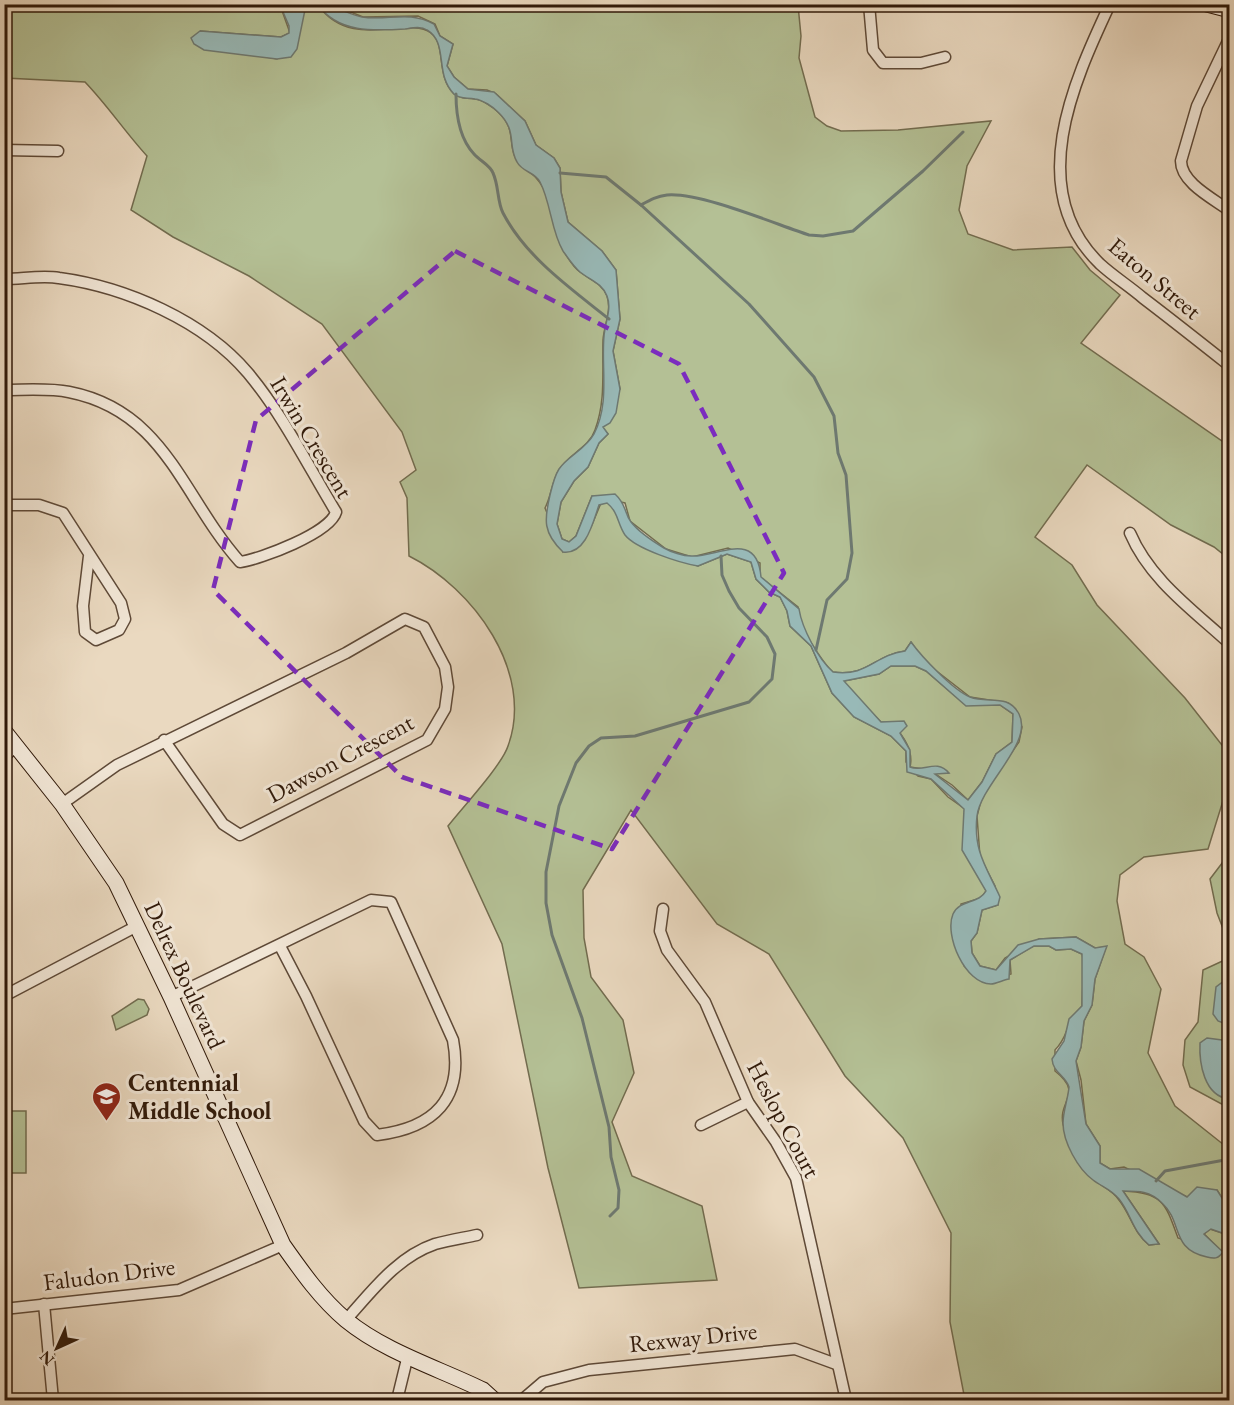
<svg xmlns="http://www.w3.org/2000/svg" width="1234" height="1405" viewBox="0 0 1234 1405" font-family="'EB Garamond',serif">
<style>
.green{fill:#b4c095;stroke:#726c4f;stroke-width:1.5}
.water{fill:#98b9b7;stroke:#6e7971;stroke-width:1.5;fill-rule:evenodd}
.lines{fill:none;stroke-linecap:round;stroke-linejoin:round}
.stream{stroke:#6e7971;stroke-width:3}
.street-casing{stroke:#5e4937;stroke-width:13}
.secondary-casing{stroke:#301909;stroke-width:17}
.street{stroke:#f1e6d6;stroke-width:10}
.secondary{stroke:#f1e6d6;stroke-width:15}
.marked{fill:none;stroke:#7b2cbf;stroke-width:4.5;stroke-dasharray:12 8;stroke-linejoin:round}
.labels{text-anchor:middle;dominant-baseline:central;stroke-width:6;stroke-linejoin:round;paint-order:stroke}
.street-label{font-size:24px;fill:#301909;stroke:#f1e6d6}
.poi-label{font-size:24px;font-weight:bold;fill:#301909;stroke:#f1e6d6;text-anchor:start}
</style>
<rect width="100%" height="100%" fill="#ead9c0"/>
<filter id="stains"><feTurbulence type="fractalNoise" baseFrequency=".00333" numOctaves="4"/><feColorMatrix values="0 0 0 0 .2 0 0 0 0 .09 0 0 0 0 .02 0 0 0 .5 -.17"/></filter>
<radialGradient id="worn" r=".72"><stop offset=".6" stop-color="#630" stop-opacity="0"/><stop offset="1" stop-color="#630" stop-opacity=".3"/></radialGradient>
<g class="green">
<path d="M4 5H280L290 33 281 37 200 31 261 56 277 59 306 5H318C352 52 407 15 431 33 447 45 435 75 454 94 461 100 467 97 475 99 483 100 493 107 498 112 516 129 508 140 515 157 521 170 530 170 537 179 550 193 553 221 558 238 561 248 572 266 580 272 590 280 602 283 607 296 612 311 604 325 603 340 602 372 606 400 595 430 589 448 568 454 559 470 552 481 551 497 545 508L563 552 591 527 601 503H608L617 512 619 521 643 547 698 566 727 554 751 562 756 579 769 592 780 597 787 611 790 626 811 646 832 693 854 717 891 736 906 751V762L918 776 931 779 948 797 965 809 986 891 981 898 961 904 964 966 983 982 1011 974 1010 960 1033 946H1049L1056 950 1071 949 1082 954C1085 963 1082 994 1082 1006 1064 1024 1070 1035 1055 1050V1071C1084 1094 1058 1100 1063 1124 1065 1132 1088 1176 1094 1180 1103 1187 1112 1190 1119 1200 1131 1215 1133 1232 1149 1245L1159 1244 1123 1191C1163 1193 1165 1202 1178 1238L1222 1252 1204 1234 1210 1229 1225 1234 1229 1239V1400H965L950 1322 951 1233 903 1138 845 1076 769 954 717 924 631 810 583 890 584 938 591 977 623 1020 634 1073 612 1122 632 1176 702 1206 717 1280 579 1288 548 1168 502 944 448 826C462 808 502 765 508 746 535 672 473 588 409 556L407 498 400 482 416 470 402 432 322 324 249 276 173 237 131 210 147 156C125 132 108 106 85 82L5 78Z"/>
<path d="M333 5H798L801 36 799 58 815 117 827 126 841 131 898 130 991 121 967 166 959 210 968 234 1013 250 1072 247 1090 270 1120 295 1081 343 1229 446V559L1214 547 1171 525 1087 465 1035 537 1072 565 1097 605 1185 698 1229 754V790L1226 791 1208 849 1144 857 1120 875 1117 901 1125 944 1144 957 1161 989 1148 1053 1175 1106 1224 1145 1229 1143V1209L1217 1190 1187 1197 1124 1167 1110 1169 1100 1163V1146L1086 1124 1081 1080 1076 1061 1081 1047 1084 1021 1092 1005 1095 979 1106 947 1095 948 1076 937 1039 939 1005 958 996 970 980 966 972 953 971 941 977 933 982 910 998 905 995 886 980 857 977 816 983 793 1019 742 1022 727 1008 703 970 697 925 662 911 642 905 651C874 655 868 677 833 672 825 666 806 636 802 626 799 620 800 613 798 607L760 577V563L728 548 692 557 666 549 630 521 625 503 592 496 576 536 569 542 562 539 557 524 561 502 574 481 588 467 599 443 608 434 602 427 620 389 613 351 620 319 616 270 602 251 568 222 561 192 560 168 554 158 536 145 525 121 496 94 487 90 468 89 454 77 447 66 453 44 440 36 435 24 418 16 363 17Z"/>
<path d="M891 666H915L926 671 966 705H1000L1013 714 1012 742 996 754 982 782 968 800 952 785 934 773H949L910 767C914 750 903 736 892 723L881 722 849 690 844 681 879 674Z"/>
<polygon points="1229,854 1229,944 1217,913 1210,879"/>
<polygon points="1229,958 1229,1108 1190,1087 1183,1065 1185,1040 1198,1022 1203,970"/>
<polygon points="138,999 144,1000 149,1009 147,1015 116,1030 112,1016"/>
<polygon points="4,1111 26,1111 26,1173 5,1173"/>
</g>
<g class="water">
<polygon points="280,5 306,5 297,49 291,57 277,59 204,50 194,44 191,38 200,31 281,37 289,33 289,26"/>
<path d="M318 5C335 4 346 14 362 17 389 21 408 10 434 24L440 36 453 44 447 66 454 77 468 89 494 92 525 121 536 145 554 158 560 168 561 192 568 222 602 251 616 270 620 319 613 351 620 389 616 413 610 423 603 427 608 434 599 443 588 467 574 481 561 502 557 524 562 539 569 542 576 536 592 496 615 494C627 505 624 513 631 522 638 531 654 542 664 548 671 552 683 556 691 556 716 558 757 528 761 577L799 609C802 628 818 659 833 672 868 677 874 655 905 651L911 642C922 657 953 690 970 697 988 704 1008 693 1019 714 1034 743 981 784 977 816 973 851 987 868 1000 897L998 905 982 910 977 933 971 941 972 953 980 966 996 970 1018 945 1039 939 1076 937 1095 948 1107 946 1095 979 1092 1005 1084 1021 1081 1047 1076 1061 1086 1124 1100 1146V1163L1110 1169H1139L1187 1197 1197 1187 1217 1190 1229 1209V1239L1225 1234 1211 1229 1204 1234 1223 1252C1218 1259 1214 1259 1207 1257 1170 1249 1183 1222 1162 1203 1150 1191 1139 1191 1123 1191L1159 1244 1149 1245C1133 1232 1131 1214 1119 1199 1111 1189 1102 1187 1093 1180 1078 1169 1063 1142 1063 1123 1063 1111 1068 1099 1069 1087 1065 1075 1053 1073 1052 1059L1064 1041 1069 1019 1082 1006V954L1071 949 1056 950 1049 946H1034L1010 960 1009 979C1003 980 996 984 991 984 965 984 944 935 953 914 960 899 979 904 986 891L962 850 964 809 931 779 907 772 906 751 891 736 854 717 832 693 811 646 790 626 787 611 780 597 769 592 756 579 751 562 727 554 698 566C680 563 636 549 625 535 617 523 619 513 607 503L599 505C593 522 586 555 563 552 543 533 544 520 550 495 552 487 554 477 559 469 568 456 586 449 594 434 610 403 601 368 604 336 605 322 612 309 607 296 602 283 590 280 580 272 574 267 568 258 563 251 551 231 551 203 540 182 535 172 522 172 517 162 507 145 518 131 498 112 493 107 483 100 475 99 467 97 461 100 454 94 434 74 449 43 427 30 421 26 412 28 405 29 373 31 338 33 318 5ZM891 666H915L926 671 966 706 1000 705 1013 714 1012 742 996 754 982 782 968 800 935 774 949 773C936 758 924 773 910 767V750L900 733 907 726 904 721 881 722 844 681 879 674Z"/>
<polygon points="1228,978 1229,1018 1223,1023 1218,1021 1213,1014 1216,987"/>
<path d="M1207 1038 1222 1040 1229 1048V1099C1204 1096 1199 1063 1200 1043Z"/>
</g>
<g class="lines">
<g class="stream">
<path d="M456 94C456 115 459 138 474 154 480 161 490 165 493 173 499 186 497 201 503 213 526 257 570 288 609 319"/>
<polyline points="560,173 606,177 641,205 749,304 814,377 834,416 838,453 846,475 852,553 847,579 827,600 816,650"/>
<path d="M641 205C650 200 657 196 667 195 700 192 775 224 809 235L823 236 853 231 923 171 963 132"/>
<polyline points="1156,1181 1165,1171 1230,1159"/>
<polyline points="610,1216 618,1208 619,1190 611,1157 609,1127 582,1018 552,935 546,903 546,872 559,806 576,763 589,746 601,738 635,736 749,702 772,679 775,654 767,637 739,608 729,591 722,575 721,556"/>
</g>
<defs>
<g id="street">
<polyline points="869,4 873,50 883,63 921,63 945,57"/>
<path d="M1110 4C1073 83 1024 190 1100 264 1113 276 1129 286 1143 298 1172 320 1201 343 1230 366"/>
<path d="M1230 37 1197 106 1181 161C1181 183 1214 199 1230 211"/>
<polyline points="4,150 58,151"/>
<path d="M4 279C22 279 42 275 59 278 126 287 204 321 248 373 283 415 308 466 336 512 330 533 261 559 240 562 182 497 166 411 69 392 49 388 25 390 4 390"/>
<polyline points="4,505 39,505 63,513 121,603 125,619 119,630 96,640 85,632 83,606 89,556"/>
<path d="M1130 533C1150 580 1193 610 1230 644"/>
<polyline points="4,757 17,745"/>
<polyline points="62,804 117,765 346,653 405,619 424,627 445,667 448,687 445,709 427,740 240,835 223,824 164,740"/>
<polyline points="663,909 660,931 667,950 705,1002 748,1102 776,1142 796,1178 846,1400"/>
<polyline points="4,996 137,926"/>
<path d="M171 997 371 900 391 902 453 1040C464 1099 434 1128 377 1135L364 1121 306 996 280 946"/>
<polyline points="701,1125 748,1102"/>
<polyline points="44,1304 53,1400"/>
<polyline points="4,1309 179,1290 283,1245"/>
<path d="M346 1320C372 1291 397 1257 435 1244 449 1240 463 1238 477 1235"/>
<polyline points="397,1400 408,1355"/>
<polyline points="522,1400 543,1382 589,1370 795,1349 836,1364"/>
</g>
<g id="secondary">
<polyline points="1207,4 1230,10"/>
<path d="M4 731 62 804 116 883 171 997 283 1245C302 1272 321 1299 346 1320 385 1352 438 1368 483 1390L494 1400"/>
</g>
</defs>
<use href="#street" class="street-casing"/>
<use href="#secondary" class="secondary-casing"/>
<use href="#street" class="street"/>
<use href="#secondary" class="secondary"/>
</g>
<path class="marked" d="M455 251 679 364 784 573 612 849 402 777 213 590 256 420Z"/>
<defs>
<symbol id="school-pin" viewBox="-11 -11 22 30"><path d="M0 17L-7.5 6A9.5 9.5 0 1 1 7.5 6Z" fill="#8f2418" stroke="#f1e6d6"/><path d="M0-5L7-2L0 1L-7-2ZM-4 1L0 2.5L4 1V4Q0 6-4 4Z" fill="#fff"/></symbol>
</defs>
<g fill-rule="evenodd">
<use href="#school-pin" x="90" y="1080" width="33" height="45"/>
</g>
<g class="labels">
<g class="street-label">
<text transform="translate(1155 278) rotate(40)">Eaton Street</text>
<text transform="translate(312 437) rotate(59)">Irwin Crescent</text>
<text transform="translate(340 758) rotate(-28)">Dawson Crescent</text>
<text transform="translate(185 975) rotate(65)">Delrex Boulevard</text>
<text transform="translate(784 1119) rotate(62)">Heslop Court</text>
<text transform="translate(109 1274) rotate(-7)">Faludon Drive</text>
<text transform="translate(693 1337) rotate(-6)">Rexway Drive</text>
</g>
<g class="poi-label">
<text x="128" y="1082">Centennial<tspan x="128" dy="28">Middle School</tspan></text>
</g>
</g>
<rect width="1234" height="1405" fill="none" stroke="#ead9c0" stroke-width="24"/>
<rect x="6" y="6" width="1222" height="1393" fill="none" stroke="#301909" stroke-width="3"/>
<rect x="12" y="12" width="1210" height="1381" fill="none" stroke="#301909" stroke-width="1.5"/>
<g transform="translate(57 1348) rotate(225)" stroke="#f1e6d6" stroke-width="4.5" paint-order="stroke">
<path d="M0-4.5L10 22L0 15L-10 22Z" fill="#301909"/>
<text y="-9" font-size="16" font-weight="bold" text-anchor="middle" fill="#301909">N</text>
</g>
<rect width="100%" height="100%" filter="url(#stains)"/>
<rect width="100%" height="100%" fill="url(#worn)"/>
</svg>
